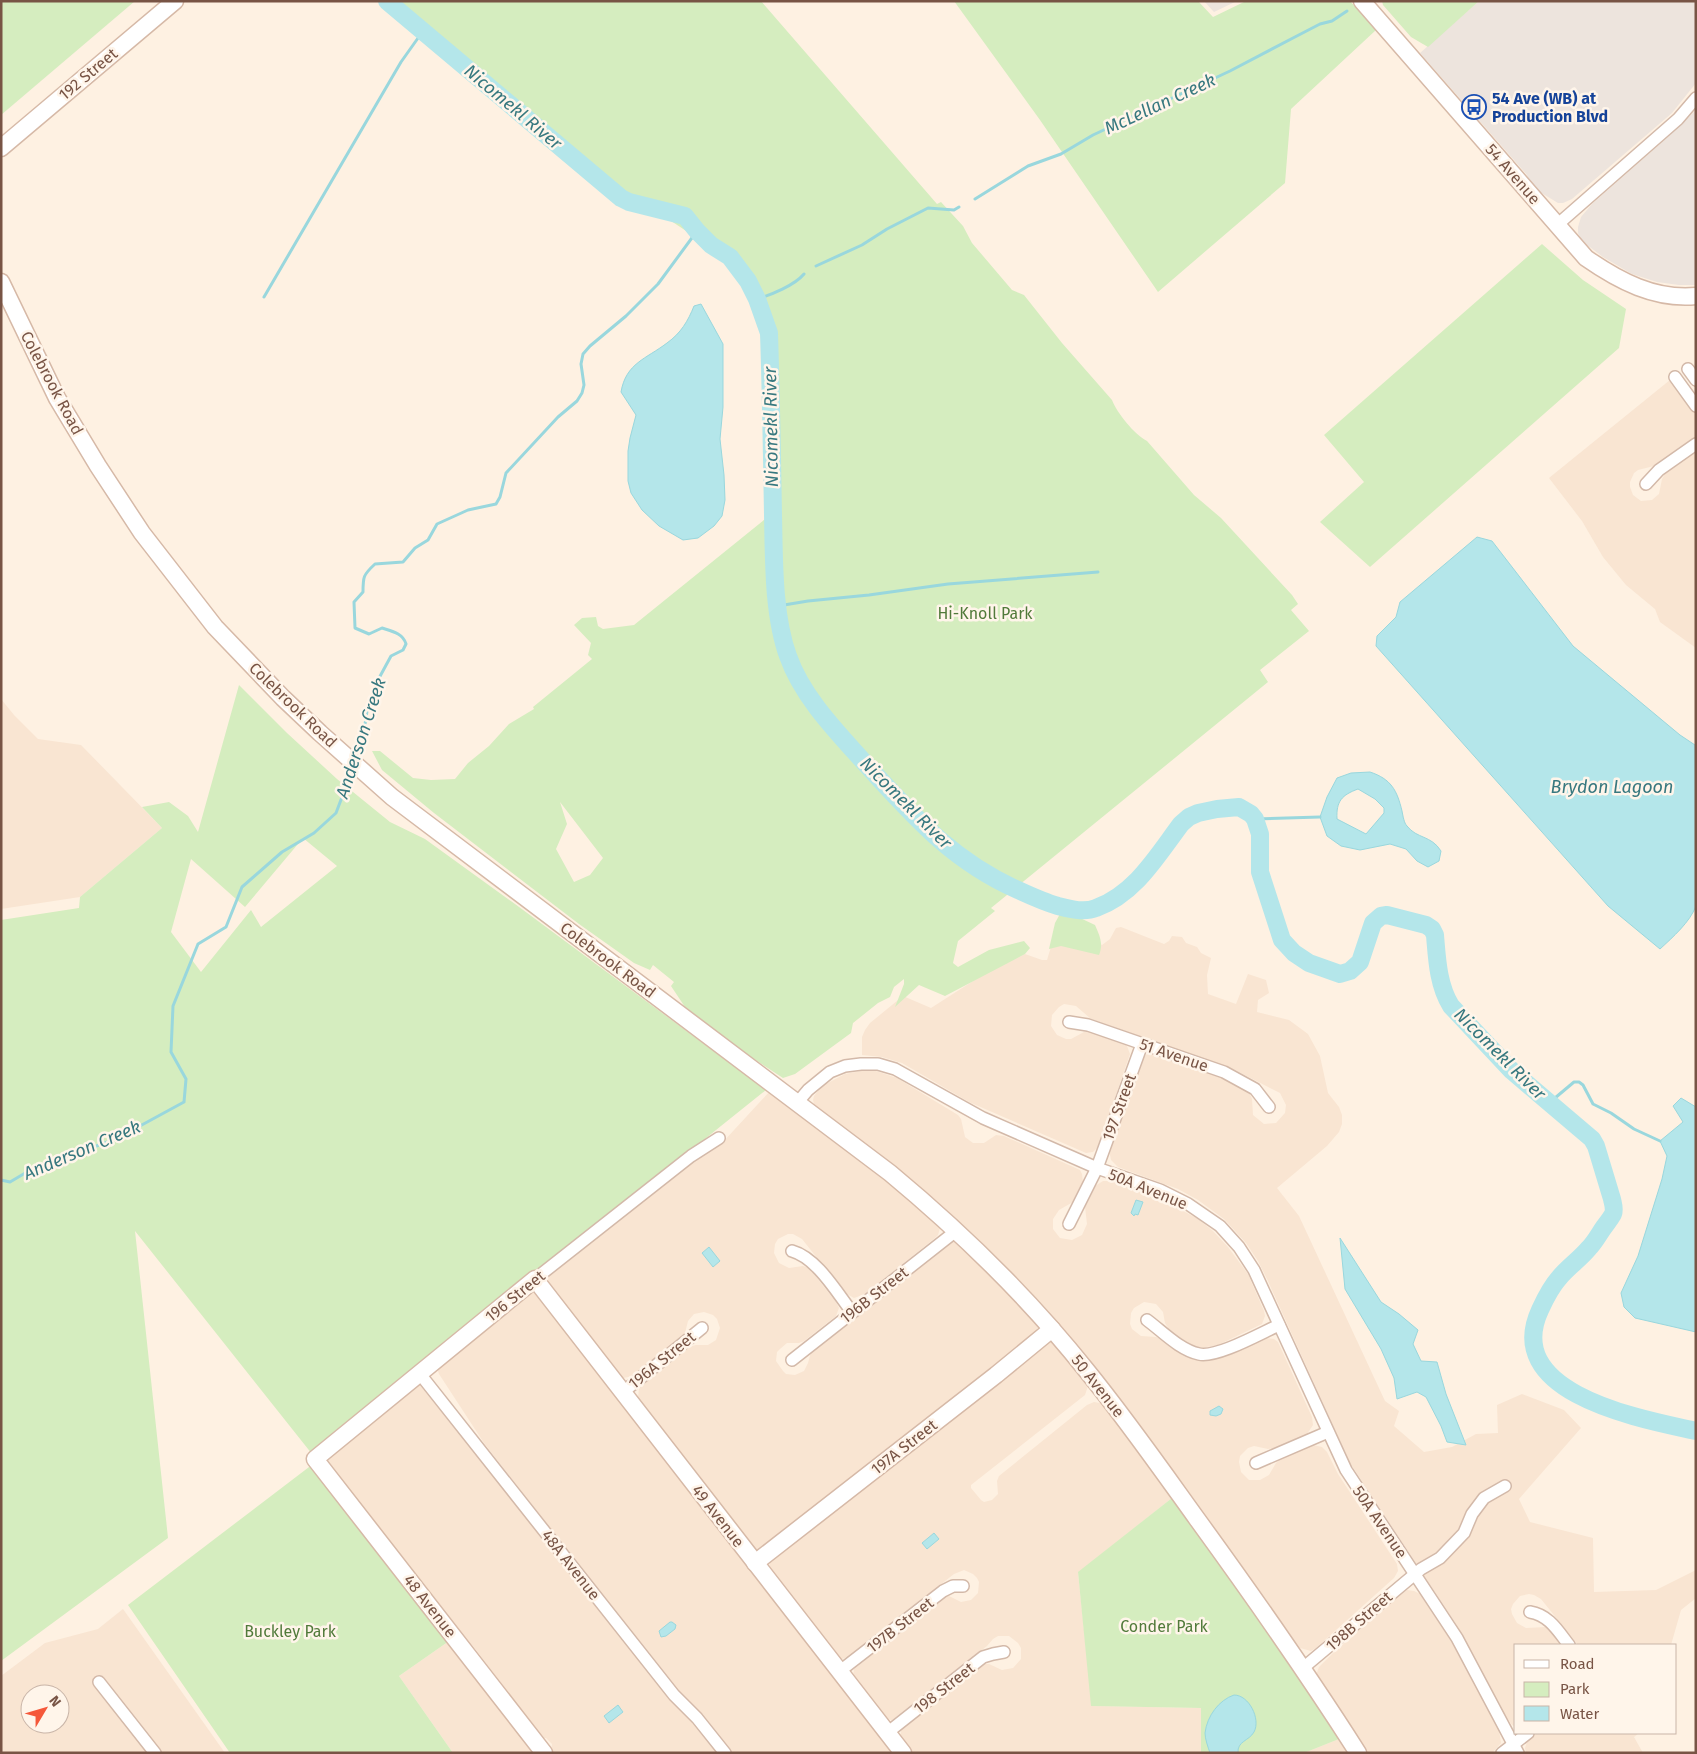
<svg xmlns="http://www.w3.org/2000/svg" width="1697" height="1754" viewBox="0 0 1697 1754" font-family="'Fira Sans',sans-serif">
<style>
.residential{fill:#f9e5d2;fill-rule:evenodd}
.industrial{fill:#ede4dd}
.green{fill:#d5edbf;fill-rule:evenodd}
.water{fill:#b4e6ea;stroke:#99d7dd;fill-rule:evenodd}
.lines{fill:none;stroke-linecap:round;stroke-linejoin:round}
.stream{stroke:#99d7dd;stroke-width:3}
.river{stroke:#b4e6ea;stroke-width:18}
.street-casing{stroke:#d3b9a9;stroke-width:14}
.secondary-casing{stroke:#d6b9a7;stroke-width:19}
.street{stroke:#fff;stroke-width:11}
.secondary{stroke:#fff;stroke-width:16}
.labels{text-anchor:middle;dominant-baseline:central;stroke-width:5;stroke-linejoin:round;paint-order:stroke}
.street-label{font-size:16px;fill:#785445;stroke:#fff5ea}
.transit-label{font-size:16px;font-weight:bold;fill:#164399;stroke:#fff5ea;text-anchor:start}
.park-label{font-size:16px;fill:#517a3a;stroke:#fff5ea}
.water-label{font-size:18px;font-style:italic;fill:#37787f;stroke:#fff5ea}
</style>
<rect width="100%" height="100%" fill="#fef1e2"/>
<g class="residential">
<polygon points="1670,380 1696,414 1696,436 1654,466 1638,470 1634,473 1630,482 1630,487 1633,495 1641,501 1652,500 1659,494 1662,479 1666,472 1696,451 1696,648 1660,622 1655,609 1626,585 1603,557 1582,521 1549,478"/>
<polygon points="1,699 14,715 38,739 81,745 162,828 80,897 1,909"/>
<polygon points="1121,927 1164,944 1169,941 1172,936 1182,937 1186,943 1197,947 1201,953 1211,958 1207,975 1208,994 1236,1004 1248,974 1266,980 1269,993 1258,1000 1257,1012 1289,1020 1308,1034 1320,1056 1328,1093 1339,1107 1342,1115 1342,1124 1339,1132 1327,1146 1277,1188 1299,1216 1385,1401 1399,1411 1394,1426 1424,1452 1452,1447 1476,1434 1498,1433 1497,1405 1522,1394 1564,1410 1581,1428 1519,1499 1530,1522 1593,1538 1594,1592 1656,1590 1696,1570 1696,1598 1681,1610 1671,1645 1578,1645 1541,1599 1534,1595 1529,1594 1520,1596 1513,1604 1511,1609 1512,1614 1517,1623 1526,1628 1546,1627 1552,1632 1562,1645 1516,1645 1516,1727 1512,1725 1507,1718 1458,1627 1350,1463 1267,1279 1258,1261 1246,1243 1224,1219 1198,1200 1178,1189 1118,1167 1111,1160 1109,1150 1142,1059 1148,1053 1215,1075 1249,1092 1252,1099 1253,1115 1264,1124 1276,1123 1285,1113 1286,1105 1280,1093 1235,1070 1091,1019 1076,1006 1064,1004 1059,1007 1052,1015 1051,1026 1057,1035 1066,1039 1071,1039 1084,1032 1093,1031 1123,1043 1127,1046 1130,1054 1098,1147 1093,1152 1086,1153 969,1102 902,1063 882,1057 862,1055 862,1037 865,1030 870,1023 903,996 931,1008 984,974 1025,954 1042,960 1047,960 1054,937 1090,937 1102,945 1110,939 1116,928"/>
<polygon points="861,1071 876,1071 897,1078 958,1115 961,1119 965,1137 973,1143 984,1143 996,1135 1004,1136 1080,1170 1082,1174 1083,1182 1073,1202 1059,1210 1053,1219 1053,1229 1060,1238 1072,1240 1082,1235 1087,1224 1085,1207 1095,1186 1103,1181 1111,1181 1167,1202 1198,1219 1213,1231 1228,1247 1248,1274 1264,1311 1265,1316 1262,1324 1218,1345 1201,1348 1189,1344 1169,1329 1165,1323 1163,1312 1156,1304 1144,1302 1134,1308 1131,1313 1130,1324 1132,1329 1141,1336 1156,1337 1161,1339 1180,1353 1192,1358 1200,1360 1219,1358 1265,1338 1274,1339 1278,1342 1312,1417 1313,1425 1307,1434 1275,1448 1268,1449 1254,1446 1248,1448 1240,1456 1239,1462 1241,1472 1249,1480 1260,1480 1269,1475 1276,1463 1281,1459 1313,1445 1322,1447 1327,1452 1338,1474 1397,1564 1398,1571 1394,1578 1316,1648 1311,1651 1300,1648 1232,1553 1092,1368 815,1108 813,1100 814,1096 822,1086 845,1074"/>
<polygon points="771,1090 874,1167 939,1224 940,1228 938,1235 935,1238 865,1294 854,1298 845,1293 802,1239 793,1234 788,1234 778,1239 775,1244 774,1253 779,1263 789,1268 803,1266 809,1268 836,1302 839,1308 836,1316 804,1341 799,1343 787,1343 780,1349 777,1352 776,1361 783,1371 786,1374 795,1375 804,1371 808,1363 811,1352 951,1242 955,1241 959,1242 1038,1323 1038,1327 1033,1336 758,1552 755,1551 639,1401 638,1398 639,1388 641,1386 689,1347 696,1345 708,1345 716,1340 720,1328 717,1319 713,1315 704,1312 694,1314 688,1321 685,1333 682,1337 633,1376 623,1378 620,1376 547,1281 548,1275 657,1184 723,1142"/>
<polygon points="534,1292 538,1294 894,1753 733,1753 701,1713 680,1694 647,1653 484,1443 439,1374 437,1368 530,1293"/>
<polygon points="1049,1341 1053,1341 1090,1380 1085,1395 971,1485 971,1488 981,1500 984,1502 992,1500 998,1494 997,1481 999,1476 1087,1405 1094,1402 1106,1404 1172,1498 1078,1573 1092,1706 1201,1708 1201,1753 910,1753 900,1738 901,1731 903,1728 984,1664 989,1664 1002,1670 1013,1668 1021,1659 1021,1648 1018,1643 1009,1636 998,1636 993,1639 987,1646 892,1720 885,1719 853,1676 854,1669 944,1597 949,1596 961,1602 971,1600 978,1593 979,1582 977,1578 973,1574 964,1570 954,1574 850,1656 842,1659 838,1658 769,1568 770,1562"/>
<polygon points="414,1383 432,1386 650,1672 717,1753 551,1753 552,1744 546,1738 543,1738 515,1707 502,1684 473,1646 453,1627 328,1463 328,1459"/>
<polygon points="1407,1590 1414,1591 1420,1594 1451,1641 1499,1730 1501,1743 1492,1753 1368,1753 1316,1675 1319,1667 1332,1654 1402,1593"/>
<path d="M123 1609 225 1753H1V1676L45 1643 98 1629ZM30 1694H60V1724H30Z"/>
<polygon points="452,1639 540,1753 453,1753 399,1676"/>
<polygon points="1537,1733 1639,1733 1634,1737 1643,1753 1526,1753 1525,1748 1527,1742"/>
<polygon points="1339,1739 1348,1753 1304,1753"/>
</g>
<g class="industrial">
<polygon points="1204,1 1237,1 1214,12"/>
<polygon points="1479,1 1696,1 1696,83 1672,113 1572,199 1563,203 1558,203 1535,189 1528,179 1527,175 1420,53"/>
<polygon points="1696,110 1696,285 1679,285 1657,282 1632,274 1603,257 1582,241 1578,233 1578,227 1581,217 1592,204 1668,137"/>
</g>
<g class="green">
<polygon points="1,1 135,1 1,115"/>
<path d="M386 1H761L937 204 941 202 963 226 972 243 1012 290 1024 295 1062 343 1112 400C1117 413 1134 434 1147 441L1194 495 1221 518 1292 595 1298 604 1291 610 1309 631 1260 670 1268 682 991 908 995 911 958 941 953 963 958 967 989 950 1024 941 1030 948 1025 954 945 996 919 985 895 1007 904 984V979L894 987 890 997 878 1003 853 1023 851 1033 795 1074 783 1078 748 1055 685 1007 671 986 674 982 653 965 650 970 634 963 579 924 434 813 382 770 372 751H380L413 778 431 780 455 779 468 763 489 746 509 724 534 709 533 707 592 659 588 655 591 643 574 625 582 618 596 617 598 626 603 629 634 625 775 511V505L773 450 763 336 753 300 737 270 718 252 600 174 522 117 435 41ZM560 802 603 858 590 875 574 882 556 849 567 824Z"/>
<polygon points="954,1 1198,1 1213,17 1246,1 1350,1 1376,30 1291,109 1285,183 1158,292 1040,120"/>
<polygon points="1382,1 1479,1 1428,47 1411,37 1383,5"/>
<polygon points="1542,244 1583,280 1626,309 1619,348 1370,567 1320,522 1364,482 1324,435"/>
<path d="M239 685 287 733 337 779 390 822 425 839 515 904 766 1090 312 1454 135 1231 168 1538 1 1661V920L79 908 80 897 162 828 142 807 169 802 188 816 198 832ZM303 838 337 866 261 927 251 910 201 972 171 932 191 859 245 907Z"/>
<path d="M1061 912 1078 917 1095 925C1099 934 1104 944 1099 955L1061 946 1049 949 1055 923Z"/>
<polygon points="313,1464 452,1639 399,1676 453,1753 230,1753 128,1605"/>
<polygon points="1172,1498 1286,1658 1339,1739 1304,1753 1201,1753 1201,1708 1091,1706 1078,1572"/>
</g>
<g class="water">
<path d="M701 304 723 344V407L720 439 724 475 725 500 722 516 714 526 698 538 683 540 659 526 642 510 631 493 628 481V451L630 438 636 415 621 392C626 363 646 359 667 343 681 333 688 321 694 306Z"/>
<path d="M1477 537 1492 541 1573 646 1680 735 1695 745 1696 906C1690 922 1673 937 1660 949L1608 906 1376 646 1377 636 1396 617 1400 602Z"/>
<path d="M1370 772C1391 779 1397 790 1402 811 1403 816 1404 823 1407 826 1417 839 1431 835 1441 851L1439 861 1428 867 1417 861 1406 849 1390 844 1360 850 1341 846 1327 836 1320 817 1327 797 1337 778 1351 773ZM1358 789 1375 799 1384 808V813L1366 834 1337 819C1336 801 1342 795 1358 789Z"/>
<polygon points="1681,1098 1696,1107 1696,1332 1635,1318 1624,1307 1621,1293 1638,1256 1662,1179 1667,1156 1660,1141 1683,1122 1673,1106"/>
<polygon points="1136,1200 1143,1202 1138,1215 1135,1214 1134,1216 1131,1213"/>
<polygon points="1340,1238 1381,1302 1399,1314 1418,1330 1413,1344 1421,1361 1437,1362 1446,1394 1466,1445 1447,1442 1441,1426 1426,1397 1417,1392 1397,1399 1394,1378 1381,1349 1345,1289"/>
<polygon points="709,1247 720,1261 713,1267 702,1253"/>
<polygon points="1219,1406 1223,1409 1221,1414 1216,1416 1210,1415 1210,1411"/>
<polygon points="934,1533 939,1539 927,1549 922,1543"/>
<polygon points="670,1622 672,1622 676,1625 675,1629 666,1636 661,1637 659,1631"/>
<path d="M1234 1695C1249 1695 1261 1719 1254 1732 1249 1741 1237 1741 1238 1753H1210C1208 1747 1205 1739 1205 1733 1207 1716 1219 1700 1234 1695Z"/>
<polygon points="618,1705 623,1712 609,1723 604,1716"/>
</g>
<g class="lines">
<g class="stream">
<polyline points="975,199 1028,166 1061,154 1093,135 1230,71 1293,38 1320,24 1332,21 1347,11"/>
<polyline points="816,266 862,245 887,229 928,208 954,210 959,207"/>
<polyline points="264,297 401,62 423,31"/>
<path d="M757 299C771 295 795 285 804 274"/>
<polyline points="778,606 808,601 869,595 948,584 1098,572"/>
<path d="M357 758 362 744 367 711 378 680 391 656 403 650 406 644C403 633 391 631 382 628L369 634 355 628 354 602 363 592C363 577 363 575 375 564L403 562 415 548 428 540 437 524 468 510 496 504 500 497 506 473 558 417 577 401 582 393 584 385 581 364 583 354 590 346 626 316 658 284 697 231"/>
<polyline points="1255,819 1320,817"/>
<polyline points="1549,1103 1574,1082 1579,1082 1583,1085 1593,1104 1611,1113 1634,1129 1660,1141"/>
<polyline points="1,1180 10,1182 32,1169 116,1139 184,1102 186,1079 171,1052 173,1006 198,944 226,927 242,887 282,852 314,833 336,813 353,768"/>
</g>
<path class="river" d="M387 1 621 198 629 202 685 216 697 231 711 245 730 257 748 281 757 299 769 333C771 393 772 454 773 515 774 558 773 615 788 656 802 696 835 730 863 761 912 814 950 860 1018 890 1031 896 1044 902 1058 906 1070 909 1084 913 1096 908 1135 894 1157 856 1181 824L1189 817 1198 813 1217 809 1239 807 1251 814 1255 819 1260 834V872L1282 940 1294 953 1309 963 1340 974 1350 971 1360 962 1373 923 1381 916 1387 915 1426 925 1432 929 1435 935C1437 959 1438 985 1451 1006L1512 1071 1592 1139 1596 1146 1612 1199C1613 1204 1615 1209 1613 1214 1611 1218 1607 1223 1604 1227 1599 1234 1595 1242 1589 1248 1580 1259 1568 1267 1559 1278 1551 1287 1545 1299 1540 1310 1501 1394 1642 1419 1696 1431"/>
<defs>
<g id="street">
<polyline points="1557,225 1678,119 1696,98"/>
<polyline points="1688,369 1696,380"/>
<polyline points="1675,377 1696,406"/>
<polyline points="1646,484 1659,470 1696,444"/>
<polyline points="1069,1022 1088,1025 1224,1072 1255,1089 1269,1107"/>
<polyline points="797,1103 808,1090 830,1072 845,1066 861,1064 878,1064 895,1069 983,1118 1097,1168 1160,1190 1188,1204 1220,1226 1239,1247 1254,1270 1346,1470 1457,1638 1518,1753"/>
<polyline points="1069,1224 1097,1168 1142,1044"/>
<path d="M792 1251C817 1258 837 1293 852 1312"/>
<polyline points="535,1279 691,1156 719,1138"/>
<path d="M1147 1320C1163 1332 1180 1350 1199 1354 1217 1358 1261 1333 1279 1325"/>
<polyline points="792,1360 956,1231"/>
<polyline points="420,1374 674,1695 697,1718 725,1753"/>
<polyline points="622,1393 702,1328"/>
<polyline points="1256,1463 1328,1432"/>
<path d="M1530 1612C1549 1615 1558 1631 1569 1645"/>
<polyline points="1303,1668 1421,1569 1440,1558 1464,1533 1472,1514 1484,1498 1505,1486"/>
<polyline points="840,1671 943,1591 953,1586 963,1586"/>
<polyline points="99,1682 155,1753"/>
<polyline points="887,1733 983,1657 993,1654 1004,1652"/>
<polyline points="1502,1753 1528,1733"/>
</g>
<g id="secondary">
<path d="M1362 1 1586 258C1619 281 1655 300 1696 296"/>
<polyline points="1,148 175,1"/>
<path d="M1 282 57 398 98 466 142 533 215 627 283 698 320 733 392 797 890 1173C961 1232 1029 1298 1087 1371 1126 1419 1161 1469 1197 1519 1253 1596 1307 1673 1358 1753"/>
<polyline points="755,1563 996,1375 1052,1329"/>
<polyline points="544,1753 315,1459 535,1279 903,1753"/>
</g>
</defs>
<use href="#street" class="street-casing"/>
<use href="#secondary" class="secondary-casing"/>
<use href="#street" class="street"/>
<use href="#secondary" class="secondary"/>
</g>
<defs>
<symbol id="bus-ring" viewBox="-11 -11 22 22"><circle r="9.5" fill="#fff5ea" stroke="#1a4fb4" stroke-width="1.5"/><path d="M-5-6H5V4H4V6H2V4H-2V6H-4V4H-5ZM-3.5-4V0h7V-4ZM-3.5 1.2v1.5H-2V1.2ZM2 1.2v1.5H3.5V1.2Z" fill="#1a4fb4"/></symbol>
</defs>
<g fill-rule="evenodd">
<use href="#bus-ring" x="1460" y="93" width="28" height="28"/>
</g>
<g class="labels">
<g class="street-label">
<text transform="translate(88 74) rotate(-40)">192 Street</text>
<text transform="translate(1513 174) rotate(49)">54 Avenue</text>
<text transform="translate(52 383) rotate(62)">Colebrook Road</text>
<text transform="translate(293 705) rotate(44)">Colebrook Road</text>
<text transform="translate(608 960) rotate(37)">Colebrook Road</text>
<text transform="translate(1174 1055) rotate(19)">51 Avenue</text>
<text transform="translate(1119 1107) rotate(-70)">197 Street</text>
<text transform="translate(1148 1189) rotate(22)">50A Avenue</text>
<text transform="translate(874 1295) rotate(-38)">196B Street</text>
<text transform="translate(515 1296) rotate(-39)">196 Street</text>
<text transform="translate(662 1360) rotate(-39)">196A Street</text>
<text transform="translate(1098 1386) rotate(52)">50 Avenue</text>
<text transform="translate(904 1447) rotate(-38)">197A Street</text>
<text transform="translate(718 1516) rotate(52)">49 Avenue</text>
<text transform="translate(1380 1522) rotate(56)">50A Avenue</text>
<text transform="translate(571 1565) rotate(52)">48A Avenue</text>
<text transform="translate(430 1606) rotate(52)">48 Avenue</text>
<text transform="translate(1359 1621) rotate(-41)">198B Street</text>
<text transform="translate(900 1625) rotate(-38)">197B Street</text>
<text transform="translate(944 1688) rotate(-38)">198 Street</text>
</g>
<g class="transit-label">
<text x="1492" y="98">54 Ave (WB) at<tspan x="1492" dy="18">Production Blvd</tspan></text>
</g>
<g class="park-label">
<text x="985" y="613">Hi-Knoll Park</text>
<text x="1164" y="1626">Conder Park</text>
<text x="290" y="1631">Buckley Park</text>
</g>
<g class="water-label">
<text transform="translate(1160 104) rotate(-25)">McLellan Creek</text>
<text transform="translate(513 107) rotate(40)">Nicomekl River</text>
<text transform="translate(771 427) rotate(-91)">Nicomekl River</text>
<text transform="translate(361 738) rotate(-72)">Anderson Creek</text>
<text x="1612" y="787">Brydon Lagoon</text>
<text transform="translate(906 803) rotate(45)">Nicomekl River</text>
<text transform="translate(1500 1054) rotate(45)">Nicomekl River</text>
<text transform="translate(82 1150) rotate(-23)">Anderson Creek</text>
</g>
</g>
<rect width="1697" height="1754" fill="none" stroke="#785445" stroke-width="5"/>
<rect x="1514" y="1644" width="162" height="90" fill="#fff5ea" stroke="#c9b5a8"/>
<rect x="1524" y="1660" width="25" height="8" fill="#ffffff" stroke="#c9b5a8"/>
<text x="1560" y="1669" font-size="15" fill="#785445">Road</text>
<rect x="1524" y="1682" width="25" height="15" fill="#d5edbf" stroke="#c9b5a8"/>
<text x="1560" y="1694" font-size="15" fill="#785445">Park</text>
<rect x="1524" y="1706" width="25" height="15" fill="#b4e6ea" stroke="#c9b5a8"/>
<text x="1560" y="1719" font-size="15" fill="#785445">Water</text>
<g transform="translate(45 1709) rotate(52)"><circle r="24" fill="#fff5ea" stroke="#c9b5a8"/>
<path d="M0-4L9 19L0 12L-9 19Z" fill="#f5583a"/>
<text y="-8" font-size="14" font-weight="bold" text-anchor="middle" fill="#785445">N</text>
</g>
</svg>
